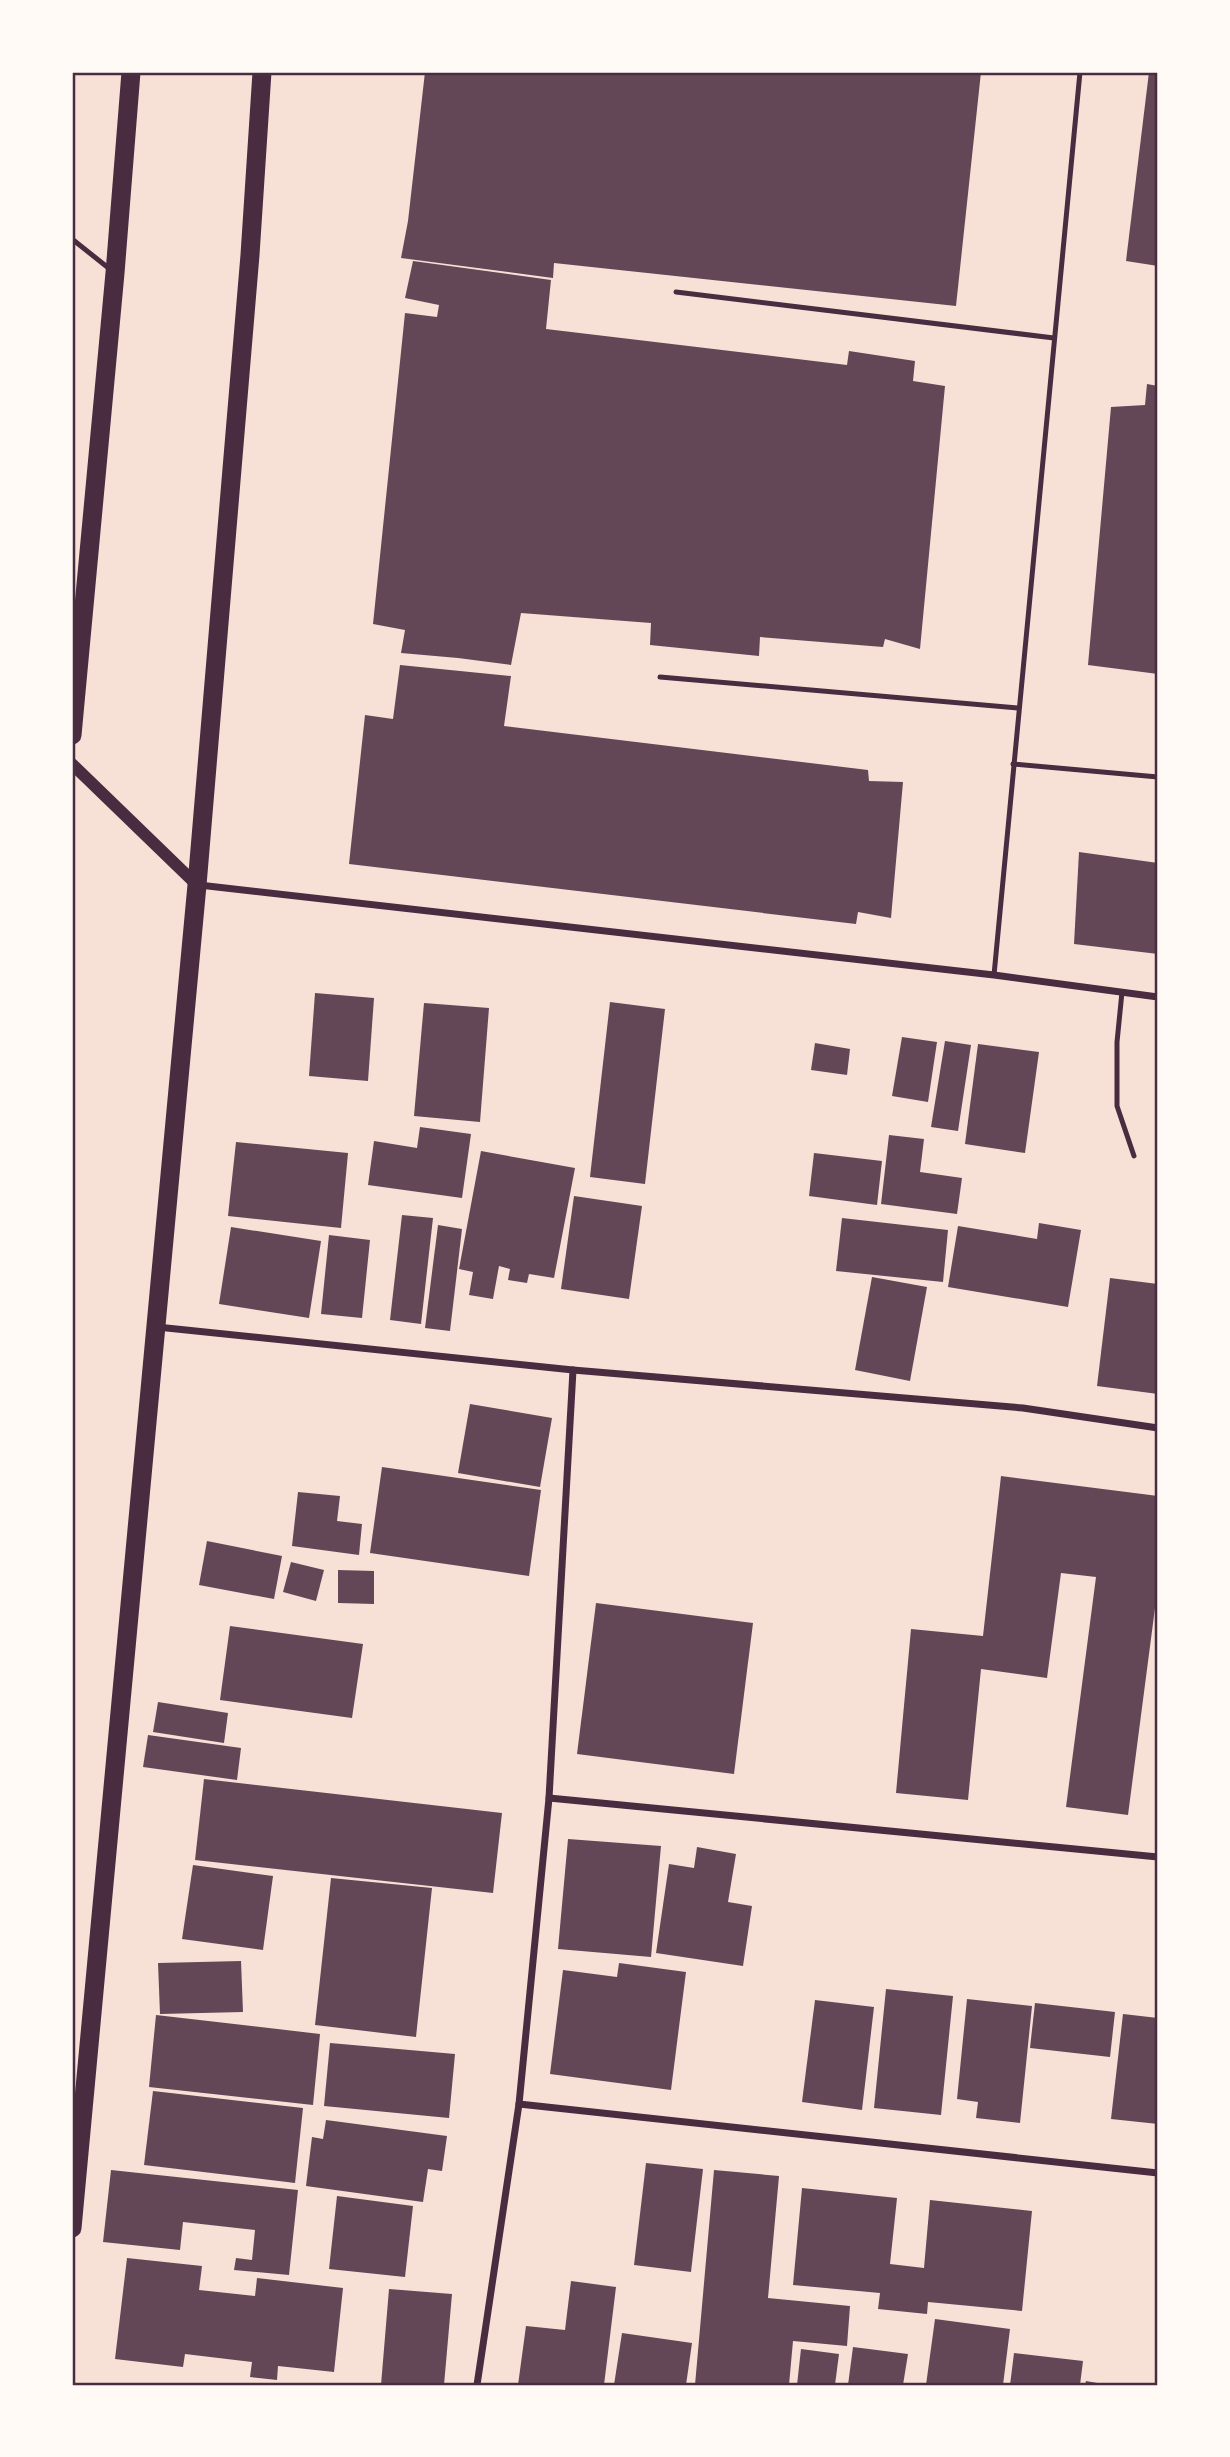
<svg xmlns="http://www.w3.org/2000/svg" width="1230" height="2457" viewBox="0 0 1230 2457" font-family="Rubik,sans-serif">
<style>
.building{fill:#644757}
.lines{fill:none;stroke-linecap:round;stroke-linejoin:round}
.service{stroke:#4a2c40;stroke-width:5}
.minor{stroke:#4a2c40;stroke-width:7}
.tertiary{stroke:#4a2c40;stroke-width:12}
.trunk{stroke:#4a2c40;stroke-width:19}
.neatline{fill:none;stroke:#4a2c40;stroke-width:2.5}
</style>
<rect width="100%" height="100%" fill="#f7e1d7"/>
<g class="building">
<polygon points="425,72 981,72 956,306 554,263 553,278 401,258 408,221"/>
<polygon points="1149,72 1158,72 1158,266 1126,261"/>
<polygon points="413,261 551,280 546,329 847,365 849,351 915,361 913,381 945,386 920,649 885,639 883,647 760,637 759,656 650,645 651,623 521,613 511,665 458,658 401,653 405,630 373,624 405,313 437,317 439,305 405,298"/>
<polygon points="1147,384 1158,386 1158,674 1088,665 1111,407 1145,405"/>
<polygon points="400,665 511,676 504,726 868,770 869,781 903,782 891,918 858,912 856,924 349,864 365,715 393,719"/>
<polygon points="1079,852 1158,863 1158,954 1074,944"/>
<polygon points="315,993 374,998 368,1081 309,1076"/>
<polygon points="610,1002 665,1009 645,1184 590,1177"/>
<polygon points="424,1003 489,1008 480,1122 414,1116"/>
<polygon points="902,1037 937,1042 928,1102 892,1096"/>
<polygon points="945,1041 971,1045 958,1131 931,1127"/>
<polygon points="815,1043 850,1049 847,1075 811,1070"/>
<polygon points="978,1044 1039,1052 1025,1153 965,1144"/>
<polygon points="420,1127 471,1134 462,1198 368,1185 374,1141 417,1148"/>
<polygon points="889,1135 924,1139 920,1172 962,1178 957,1214 881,1204"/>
<polygon points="236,1142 348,1153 341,1228 228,1216"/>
<polygon points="481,1151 575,1168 554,1278 529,1274 527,1283 508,1280 510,1269 499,1266 493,1299 469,1295 473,1272 459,1269"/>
<polygon points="814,1153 882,1161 877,1205 809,1196"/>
<polygon points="574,1196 642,1206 629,1299 561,1289"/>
<polygon points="402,1215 433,1218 421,1324 390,1320"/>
<polygon points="842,1218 948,1230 943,1282 836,1271"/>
<polygon points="1039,1223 1081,1230 1068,1307 948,1287 958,1226 1037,1239"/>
<polygon points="438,1225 462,1229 450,1331 425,1328"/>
<polygon points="231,1227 321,1241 309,1318 219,1304"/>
<polygon points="329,1235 370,1240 362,1318 321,1314"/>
<polygon points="872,1277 927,1287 910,1381 855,1370"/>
<polygon points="1110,1278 1158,1284 1158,1394 1097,1386"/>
<polygon points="470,1404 552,1418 540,1487 458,1473"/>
<polygon points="382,1467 541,1490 529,1576 370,1553"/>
<polygon points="1001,1476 1158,1496 1158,1585 1128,1815 1066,1807 1096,1577 1061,1573 1047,1678 981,1669 968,1800 896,1793 911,1629 983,1636"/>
<polygon points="298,1492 340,1496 337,1521 362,1524 359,1555 292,1546"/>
<polygon points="207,1541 282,1556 274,1599 199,1585"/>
<polygon points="291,1562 324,1570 316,1601 283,1592"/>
<polygon points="338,1570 374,1571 374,1604 338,1603"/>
<polygon points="596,1603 753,1623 734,1774 577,1754"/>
<polygon points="230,1626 363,1644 352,1718 220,1700"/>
<polygon points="158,1702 228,1713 224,1743 153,1732"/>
<polygon points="148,1735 241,1748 237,1780 143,1767"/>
<polygon points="204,1779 502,1813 493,1893 195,1860"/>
<polygon points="568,1839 661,1846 651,1957 558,1949"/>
<polygon points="697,1847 736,1854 728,1902 752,1906 743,1966 656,1953 669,1864 694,1868"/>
<polygon points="193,1865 273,1876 263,1950 182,1939"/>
<polygon points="331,1878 432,1888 416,2037 315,2025"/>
<polygon points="241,1961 243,2012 160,2014 158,1963"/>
<polygon points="619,1963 686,1972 671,2090 550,2074 563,1970 617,1977"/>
<polygon points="886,1989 953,1996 941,2115 874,2108"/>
<polygon points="967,1999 1032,2006 1020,2123 976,2118 978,2102 957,2099"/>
<polygon points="815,2000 874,2007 862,2110 802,2102"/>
<polygon points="1035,2003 1115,2012 1110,2057 1030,2048"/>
<polygon points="1123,2014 1158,2018 1158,2124 1111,2119"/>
<polygon points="156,2015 320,2034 313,2105 149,2087"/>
<polygon points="330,2043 455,2054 449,2118 324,2106"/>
<polygon points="153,2091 303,2108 295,2183 144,2165"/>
<polygon points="326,2120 447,2136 442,2171 428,2169 423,2202 306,2186 312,2137 323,2139"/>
<polygon points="646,2163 703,2169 691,2272 634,2265"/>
<polygon points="111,2170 298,2190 289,2275 234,2270 236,2258 252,2260 255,2230 183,2222 180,2250 103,2242"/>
<polygon points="714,2170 779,2176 768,2298 850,2306 847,2346 793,2341 789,2385 695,2385"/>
<polygon points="802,2188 897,2198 890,2264 924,2268 930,2200 1032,2211 1022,2311 928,2302 927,2314 878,2309 880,2293 793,2285"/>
<polygon points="337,2196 413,2206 405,2277 329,2269"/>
<polygon points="127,2258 202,2266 199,2290 255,2296 257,2278 343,2288 334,2372 278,2366 277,2380 250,2377 252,2362 185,2354 183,2367 115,2359"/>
<polygon points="571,2281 616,2287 604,2385 518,2385 526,2326 565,2330"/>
<polygon points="389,2289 452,2294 444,2385 381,2385"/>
<polygon points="935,2319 1010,2329 1003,2385 926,2385"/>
<polygon points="622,2333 692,2343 686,2385 614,2385"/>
<polygon points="853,2347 908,2354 903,2385 848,2385"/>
<polygon points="801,2349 839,2354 835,2385 797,2385"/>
<polygon points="1014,2353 1083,2361 1080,2385 1010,2385"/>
<polygon points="1086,2381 1103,2384 1103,2385 1085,2385"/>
</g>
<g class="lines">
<g class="service">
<polyline points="72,239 111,270"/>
<polyline points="676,292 1054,338"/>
<polyline points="660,677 1018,708"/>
<polyline points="1013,764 1158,777"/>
<polyline points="994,975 1080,72"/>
<polyline points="1122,992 1117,1042 1117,1106 1134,1156"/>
</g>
<g class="minor">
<polyline points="199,885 994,975 1158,997"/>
<polyline points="157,1327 573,1370 1023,1408 1158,1428"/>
<polyline points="549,1798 1158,1857"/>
<polyline points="519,2104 1158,2173"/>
<polyline points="477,2385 519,2104 549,1798 573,1370"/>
</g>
<polyline class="tertiary" points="72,764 197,885"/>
<g class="trunk">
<polyline points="72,735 115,273 131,72"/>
<polyline points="72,2228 197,885 250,255 262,72"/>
</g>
</g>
<rect width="1230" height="2457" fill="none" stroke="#fffaf5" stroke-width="147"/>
<rect x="74" y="74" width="1082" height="2310" class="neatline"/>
</svg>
